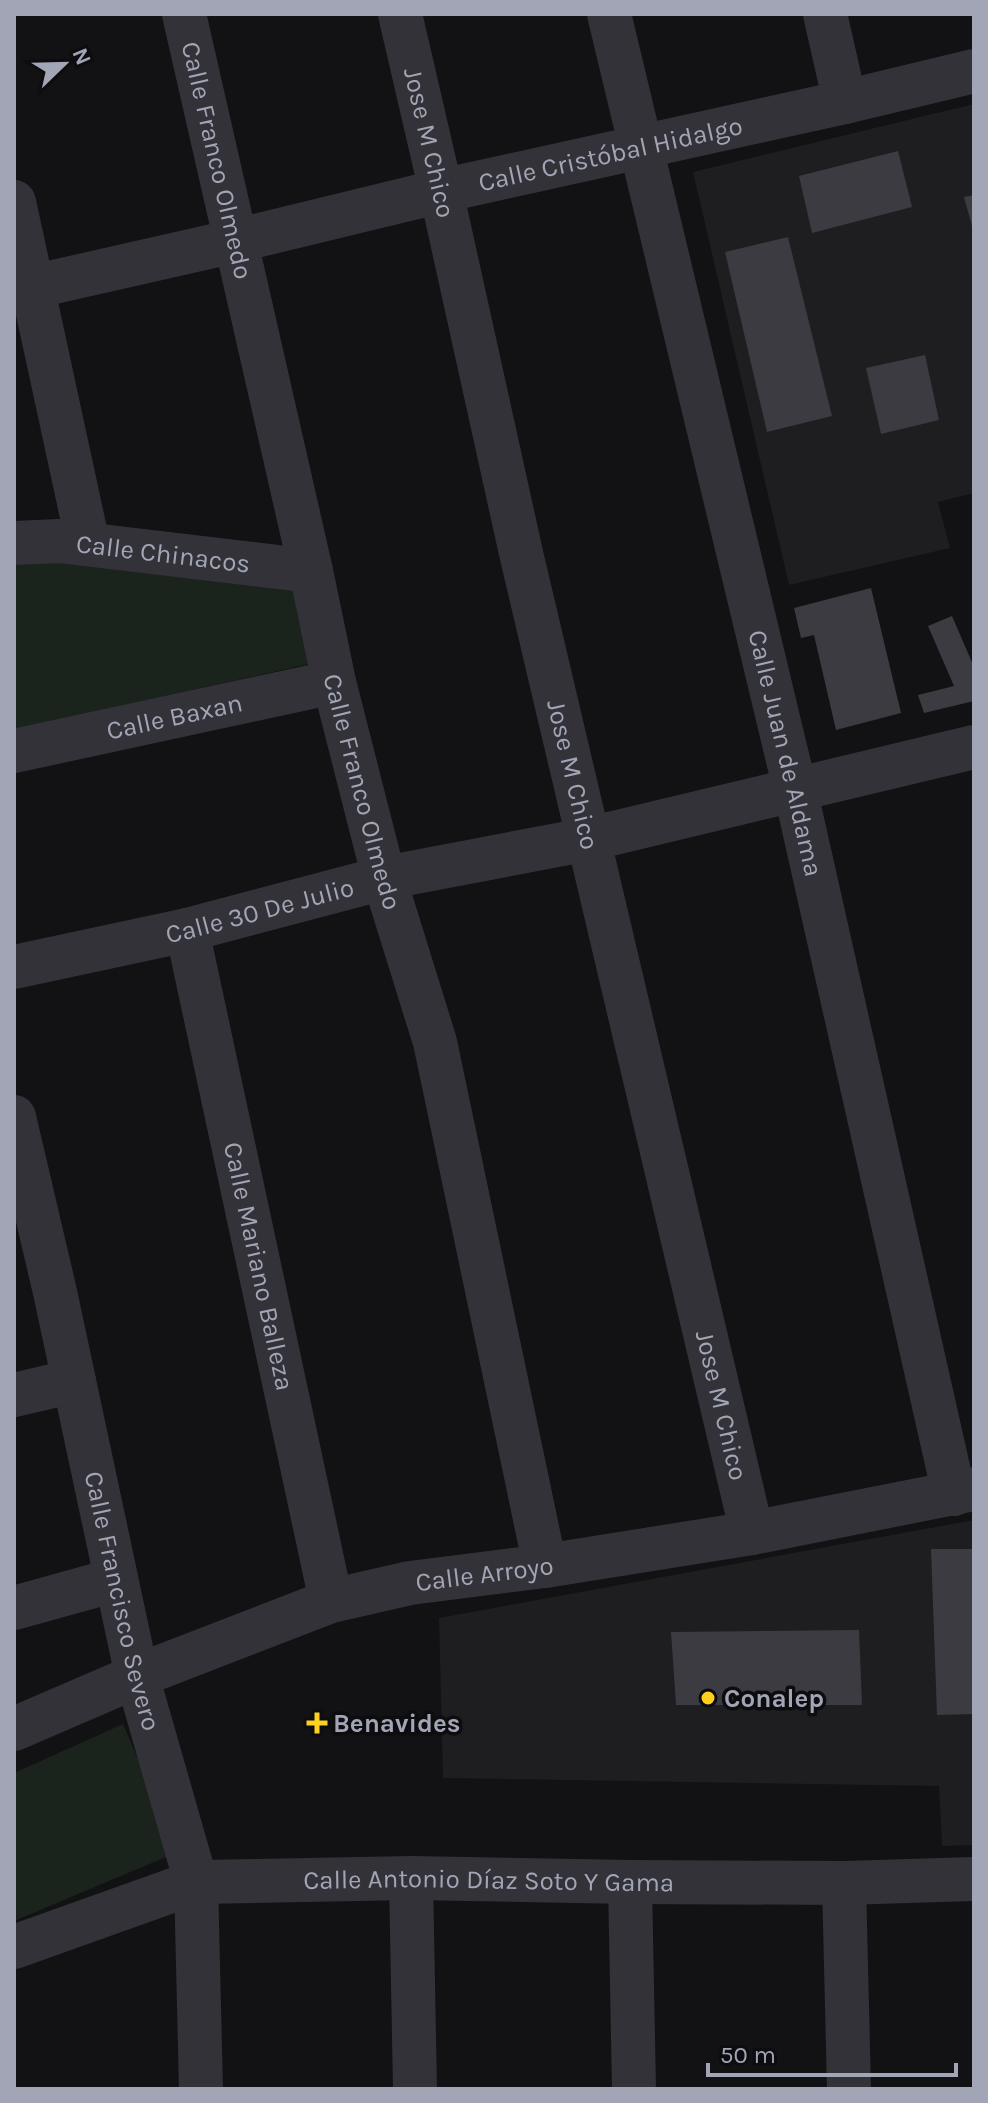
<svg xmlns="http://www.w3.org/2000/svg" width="988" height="2103" viewBox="0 0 988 2103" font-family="Karla,sans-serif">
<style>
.built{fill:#1e1d20}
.green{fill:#1b231d}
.building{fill:#3c3b41}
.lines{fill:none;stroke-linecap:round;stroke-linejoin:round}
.minor{stroke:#323238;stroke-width:44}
.poi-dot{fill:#ffd11e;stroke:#0d0c0e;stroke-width:3}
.labels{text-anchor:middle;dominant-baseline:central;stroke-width:7;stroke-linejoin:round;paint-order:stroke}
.street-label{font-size:26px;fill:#a2a5b5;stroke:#0d0c0e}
.poi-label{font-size:26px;font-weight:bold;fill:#a2a5b5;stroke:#0d0c0e;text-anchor:start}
</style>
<rect width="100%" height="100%" fill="#121113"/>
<g class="built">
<polygon points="974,104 974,493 938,502 950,548 789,585 693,172"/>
<polygon points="974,1520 974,1845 942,1846 939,1786 443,1778 439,1618"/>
</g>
<g class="green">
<polygon points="47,556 303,591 322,661 14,730 14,562"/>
<polygon points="123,1724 178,1852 14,1921 14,1773"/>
</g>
<g class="building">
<polygon points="898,151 912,207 812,233 799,176"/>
<polygon points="974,195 974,230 973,230 964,197"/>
<polygon points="788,237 832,416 767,432 725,252"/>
<polygon points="925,355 939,420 881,434 866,368"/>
<polygon points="871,588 901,713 836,730 814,635 801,638 794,608"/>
<polygon points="952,616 974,667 974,701 924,713 918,695 954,686 928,626"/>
<polygon points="931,1549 974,1549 974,1714 937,1715"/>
<polygon points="859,1630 862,1705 676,1705 671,1632"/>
</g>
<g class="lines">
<g class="minor">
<path id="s1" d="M184 14 311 571 334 682 384 878 435 1042 545 1566"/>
<path id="s2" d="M400 14 441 191 521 553 752 1533"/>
<path id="s3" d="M609 14 795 789 954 1494"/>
<polyline points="825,14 845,102"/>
<polyline points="14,202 88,544"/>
<path id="s4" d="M14 291 235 241 441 191 845 102 974 71"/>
<path id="s5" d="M14 543 59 541 311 571"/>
<path id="s6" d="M14 751 334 682"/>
<path id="s7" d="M187 930 331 1601"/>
<path id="s8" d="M14 967 187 930 384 878 589 839 974 747"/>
<path id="s9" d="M14 1117 55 1292 137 1676 196 1882 201 2089"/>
<polyline points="14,1395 74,1381"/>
<polyline points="14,1608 115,1580"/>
<path id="s10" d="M14 1729 137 1676 331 1601 410 1583 545 1566 752 1533 974 1489"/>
<polyline points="411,1878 415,2089"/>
<polyline points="630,1882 634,2089"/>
<polyline points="844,1883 849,2089"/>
<path id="s11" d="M14 1947 196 1882 411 1878 630 1882 844 1883 974 1879"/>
</g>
</g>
<g class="poi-dot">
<circle cx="708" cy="1698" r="8"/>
<path d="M313 1711h8v8h8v8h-8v8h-8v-8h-8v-8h8z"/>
</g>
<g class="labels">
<g class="street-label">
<text stroke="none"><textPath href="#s2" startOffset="132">Jose M Chico</textPath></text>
<text stroke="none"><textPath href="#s4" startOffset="612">Calle Cristóbal Hidalgo</textPath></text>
<text stroke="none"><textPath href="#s1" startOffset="150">Calle Franco Olmedo</textPath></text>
<text stroke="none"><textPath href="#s5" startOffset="150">Calle Chinacos</textPath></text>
<text stroke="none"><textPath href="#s6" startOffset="164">Calle Baxan</textPath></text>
<text stroke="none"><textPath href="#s3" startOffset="760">Calle Juan de Aldama</textPath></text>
<text stroke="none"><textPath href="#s2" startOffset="780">Jose M Chico</textPath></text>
<text stroke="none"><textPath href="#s1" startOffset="798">Calle Franco Olmedo</textPath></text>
<text stroke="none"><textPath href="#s8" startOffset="252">Calle 30 De Julio</textPath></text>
<text stroke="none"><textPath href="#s7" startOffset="344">Calle Mariano Balleza</textPath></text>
<text stroke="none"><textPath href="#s2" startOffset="1428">Jose M Chico</textPath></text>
<text stroke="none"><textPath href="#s10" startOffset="498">Calle Arroyo</textPath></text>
<text stroke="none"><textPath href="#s9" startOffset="496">Calle Francisco Severo</textPath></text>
<text stroke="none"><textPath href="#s11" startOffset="486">Calle Antonio Díaz Soto Y Gama</textPath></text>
</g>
<g class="poi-label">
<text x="724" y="1698">Conalep</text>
<text x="333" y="1723">Benavides</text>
</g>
</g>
<rect width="988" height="2103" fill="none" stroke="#a2a5b5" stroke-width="32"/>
<g transform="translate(64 64) rotate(67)" stroke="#0d0c0e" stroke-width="6" paint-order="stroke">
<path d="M0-6L14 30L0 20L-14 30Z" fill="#a2a5b5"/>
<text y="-12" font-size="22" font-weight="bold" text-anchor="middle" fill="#a2a5b5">N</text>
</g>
<path d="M708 2063v12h248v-12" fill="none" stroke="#a2a5b5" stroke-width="4"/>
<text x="720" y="2063" font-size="24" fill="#a2a5b5" stroke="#0d0c0e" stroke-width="6" paint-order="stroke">50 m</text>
</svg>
